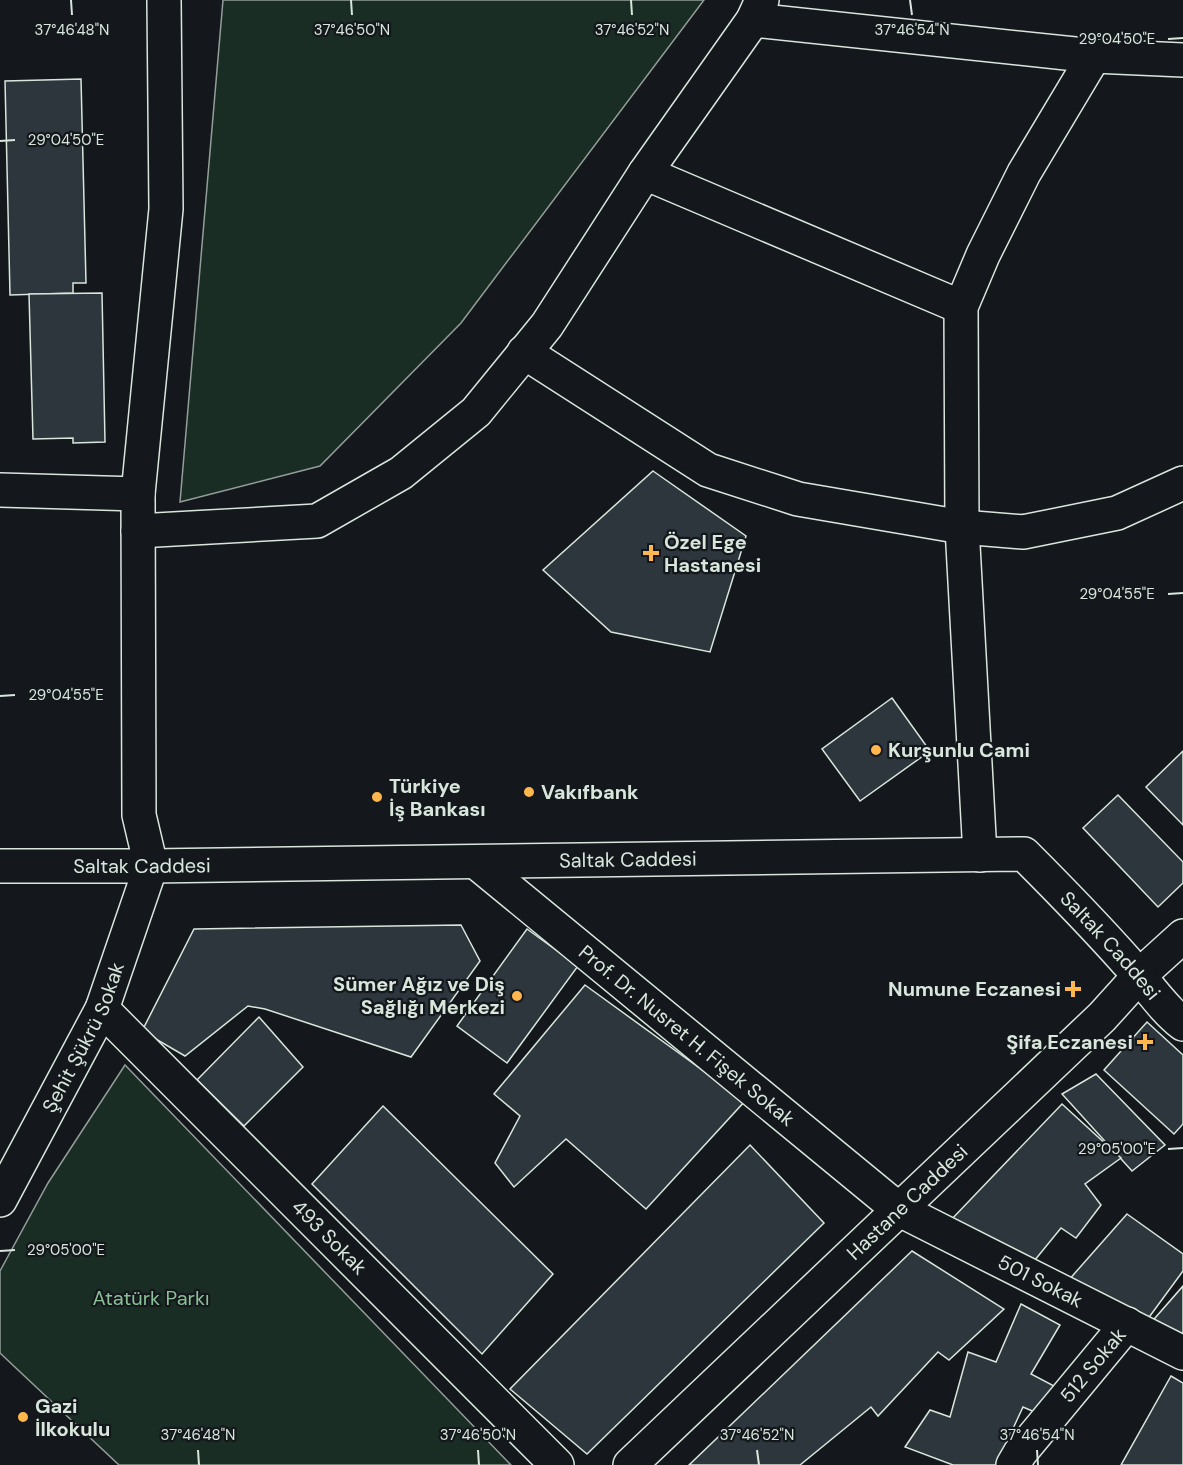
<svg xmlns="http://www.w3.org/2000/svg" width="1183" height="1465" viewBox="0 0 1183 1465" font-family="'DM Sans',sans-serif">
<style>
.green{fill:#1a2d24;stroke:#939e99;stroke-width:1.5}
.building{fill:#2c363c;stroke:#d8e6dc;stroke-width:1.5}
.lines{fill:none;stroke-linecap:round;stroke-linejoin:round}
.minor-casing{stroke:#d8e6dc;stroke-width:36}
.major-casing{stroke:#d8e6dc;stroke-width:36}
.minor{stroke:#14181c;stroke-width:33}
.major{stroke:#14181c;stroke-width:33}
.ticks{fill:none;stroke:#d8e6dc;stroke-width:2}
.poi-dot{fill:#ffb74d;stroke:#14181c;stroke-width:2}
.labels{text-anchor:middle;dominant-baseline:central;stroke-width:4.5;stroke-linejoin:round;paint-order:stroke}
.poi-label{font-size:20px;font-weight:bold;fill:#d8e6dc;stroke:#14181c;text-anchor:start}
.street-label{font-size:20px;fill:#d8e6dc;stroke:#14181c}
.park-label{font-size:20px;fill:#8ac095;stroke:#14181c}
.ticks-label{font-size:15px;text-anchor:middle;fill:#d8e6dc;stroke:#14181c;stroke-width:4.5;stroke-linejoin:round;paint-order:stroke}
</style>
<rect width="100%" height="100%" fill="#14181c"/>
<g class="green">
<polygon points="223,0 704,0 461,323 320,466 180,502"/>
<polygon points="125,1065 511,1465 119,1465 0,1353 0,1271 48,1183"/>
</g>
<g class="building">
<polygon points="81,79 86,283 73,283 73,293 10,295 5,81"/>
<polygon points="102,293 105,442 73,443 73,438 33,439 29,294"/>
<polygon points="653,471 746,536 710,652 611,632 543,570"/>
<polygon points="892,698 930,751 860,801 822,749"/>
<polygon points="1183,751 1183,825 1146,787"/>
<polygon points="1118,795 1183,862 1183,883 1158,907 1083,828"/>
<polygon points="461,925 480,961 411,1057 265,1009 248,1006 185,1056 142,1031 194,929"/>
<polygon points="527,929 578,966 507,1063 457,1026"/>
<polygon points="585,985 745,1101 646,1209 566,1139 514,1187 495,1163 520,1116 494,1094"/>
<polygon points="259,1017 303,1067 244,1126 197,1080"/>
<polygon points="1147,1022 1183,1055 1183,1124 1174,1134 1104,1070"/>
<polygon points="1096,1074 1165,1145 1132,1171 1062,1094"/>
<polygon points="1062,1104 1121,1158 1085,1184 1101,1205 1076,1238 1061,1228 1030,1266 949,1222"/>
<polygon points="383,1106 553,1274 482,1354 312,1184"/>
<polygon points="750,1145 824,1223 587,1454 510,1389"/>
<polygon points="1127,1214 1183,1254 1183,1271 1147,1320 1067,1282"/>
<polygon points="912,1251 1004,1309 949,1360 938,1352 878,1416 871,1407 800,1465 689,1465"/>
<polygon points="1183,1286 1183,1343 1148,1326"/>
<polygon points="1021,1304 1060,1325 1031,1374 1054,1386 1037,1413 1023,1407 996,1465 953,1465 905,1447 930,1410 950,1417 968,1352 996,1362"/>
<polygon points="1171,1376 1183,1383 1183,1465 1121,1465"/>
</g>
<g class="lines">
<defs>
<g id="minor">
<polyline points="753,20 1094,56 1183,60"/>
<polyline points="645,173 961,307"/>
<polyline points="524,352 708,470 798,499 962,527 1023,532 1117,513 1183,483"/>
<polyline points="0,490 138,494"/>
<polyline points="138,531 317,521 401,473 476,412 547,325 645,173 753,20 762,0"/>
<polyline points="980,855 962,527 961,307 983,255 1024,173 1094,56"/>
<path id="s1" d="M476 862 898 1209 1183 1353"/>
<polyline points="1140,975 1183,936"/>
<path id="s2" d="M102 1009 557 1465"/>
<path id="s3" d="M0 1200 102 1009 151 866 139 815 138 494 166 209 164 0"/>
<path id="s4" d="M1013 1465 1020 1453 1127 1324"/>
</g>
<g id="major">
<path id="s5" d="M0 866H151L1024 854C1059 889 1094 925 1127 962 1146 982 1161 1007 1183 1024"/>
<path id="s6" d="M630 1465 1102 1017 1140 975"/>
</g>
</defs>
<use href="#minor" class="minor-casing"/>
<use href="#major" class="major-casing"/>
<use href="#minor" class="minor"/>
<use href="#major" class="major"/>
</g>
<path class="ticks" d="M71 0 72 15M351 0 352 15M631 0 632 15M910 0 912 15M1168 39 1183 38M0 141 15 140M1168 594 1183 593M0 696 15 695M1168 1149 1183 1148M0 1251 15 1250M198 1450 199 1465M478 1450 479 1465M757 1450 759 1465M1037 1450 1038 1465"/>
<g class="poi-dot">
<path d="M648 544h6v6h6v6h-6v6h-6v-6h-6v-6h6z"/>
<circle cx="876" cy="750" r="6"/>
<circle cx="529" cy="792" r="6"/>
<circle cx="377" cy="797" r="6"/>
<path d="M1070 980h6v6h6v6h-6v6h-6v-6h-6v-6h6z"/>
<circle cx="517" cy="996" r="6"/>
<path d="M1142 1033h6v6h6v6h-6v6h-6v-6h-6v-6h6z"/>
<circle cx="23" cy="1417" r="6"/>
</g>
<g class="labels">
<g class="poi-label">
<text x="664" y="542">Özel Ege<tspan x="664" dy="23">Hastanesi</tspan></text>
<text x="888" y="750">Kurşunlu Cami</text>
<text x="389" y="786">Türkiye<tspan x="389" dy="23">İş Bankası</tspan></text>
<text x="541" y="792">Vakıfbank</text>
<text x="505" y="984" text-anchor="end">Sümer Ağız ve Diş<tspan x="505" dy="23">Sağlığı Merkezi</tspan></text>
<text x="1061" y="989" text-anchor="end">Numune Eczanesi</text>
<text x="1133" y="1042" text-anchor="end">Şifa Eczanesi</text>
<text x="35" y="1406">Gazi<tspan x="35" dy="23">İlkokulu</tspan></text>
</g>
<g class="street-label">
<text stroke="none"><textPath href="#s5" startOffset="628">Saltak Caddesi</textPath></text>
<text stroke="none"><textPath href="#s5" startOffset="142">Saltak Caddesi</textPath></text>
<text stroke="none"><textPath href="#s5" startOffset="1150">Saltak Caddesi</textPath></text>
<text stroke="none"><textPath href="#s1" startOffset="273">Prof. Dr. Nusret H. Fişek Sokak</textPath></text>
<text stroke="none"><textPath href="#s3" startOffset="183">Şehit Şükrü Sokak</textPath></text>
<text stroke="none"><textPath href="#s6" startOffset="382">Hastane Caddesi</textPath></text>
<text stroke="none"><textPath href="#s2" startOffset="322">493 Sokak</textPath></text>
<text stroke="none"><textPath href="#s1" startOffset="706">501 Sokak</textPath></text>
<text stroke="none"><textPath href="#s4" startOffset="128">512 Sokak</textPath></text>
</g>
<g class="park-label">
<text x="151" y="1298">Atatürk Parkı</text>
</g>
</g>
<g class="ticks-label">
<text x="72" y="35">37°46'48"N</text>
<text x="352" y="35">37°46'50"N</text>
<text x="632" y="35">37°46'52"N</text>
<text x="912" y="35">37°46'54"N</text>
<text x="1117" y="44">29°04'50"E</text>
<text x="66" y="145">29°04'50"E</text>
<text x="1117" y="599">29°04'55"E</text>
<text x="66" y="700">29°04'55"E</text>
<text x="1117" y="1154">29°05'00"E</text>
<text x="66" y="1255">29°05'00"E</text>
<text x="198" y="1440">37°46'48"N</text>
<text x="478" y="1440">37°46'50"N</text>
<text x="757" y="1440">37°46'52"N</text>
<text x="1037" y="1440">37°46'54"N</text>
</g>
</svg>
